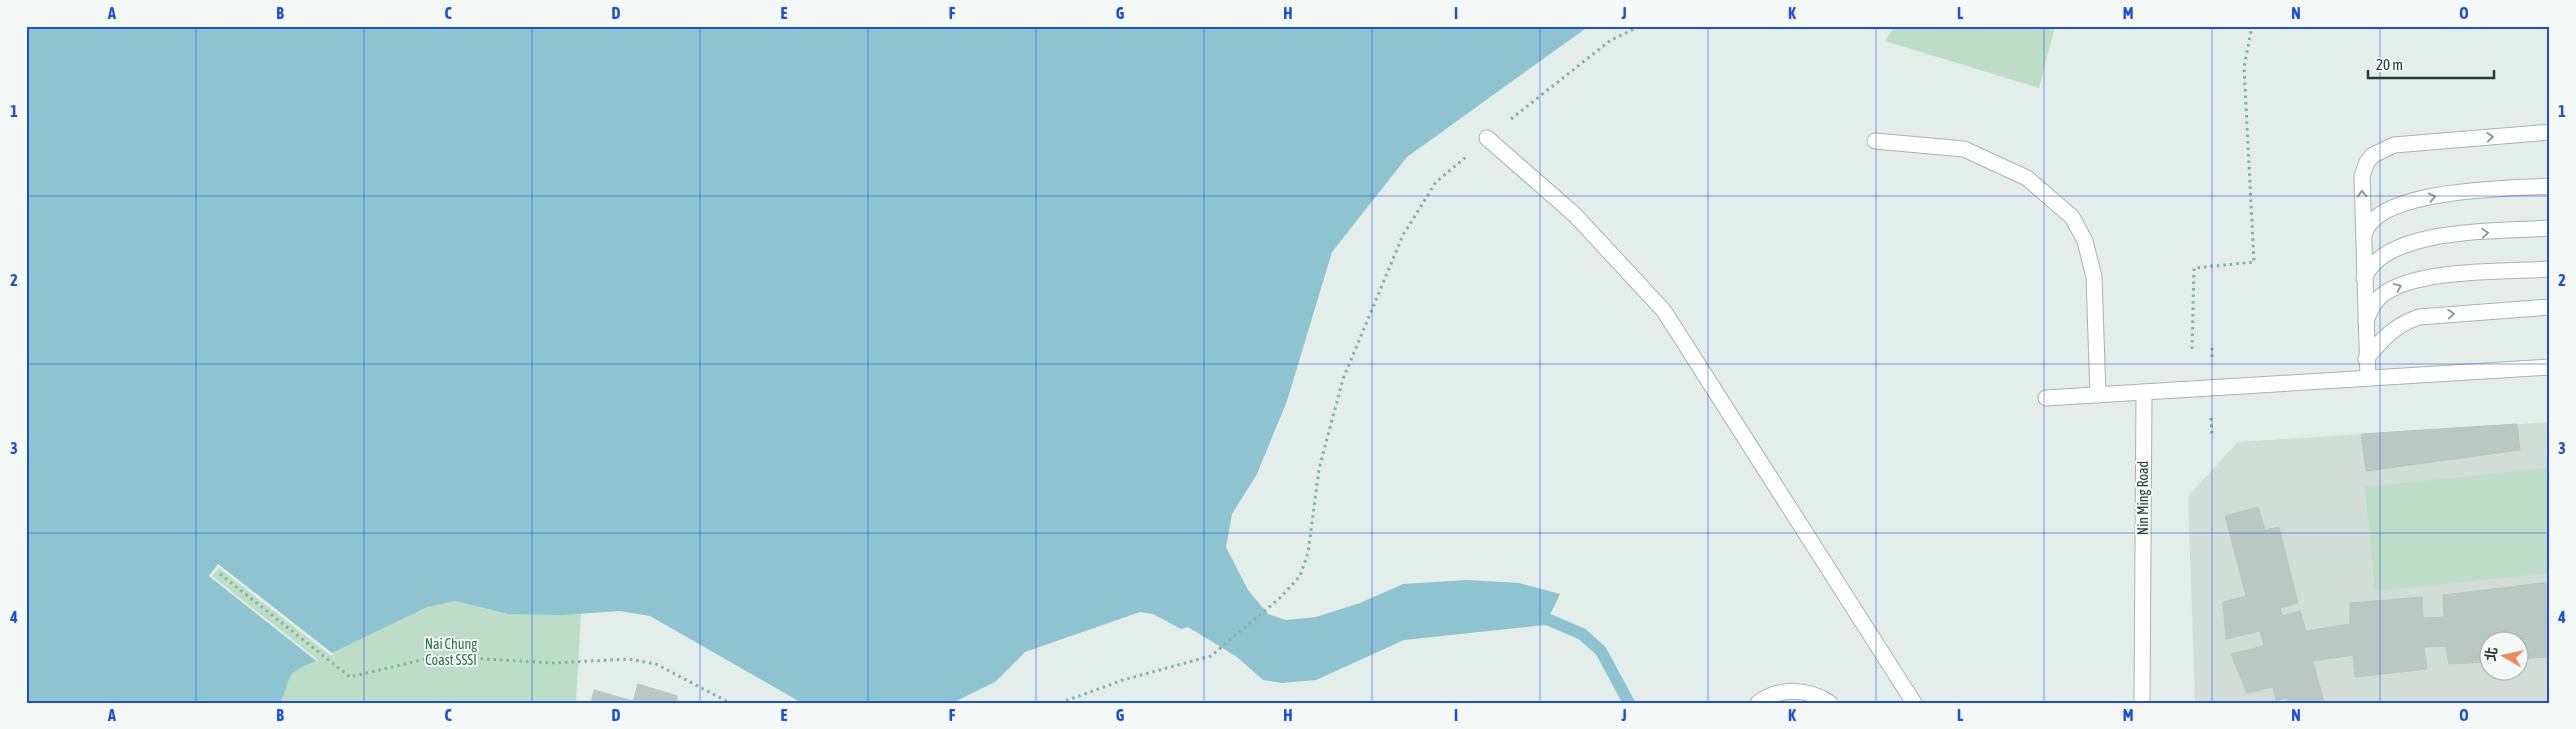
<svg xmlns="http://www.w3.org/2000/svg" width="2576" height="729" viewBox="0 0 2576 729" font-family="'Asap Condensed','Noto Sans TC',sans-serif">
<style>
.built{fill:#d2ddd8;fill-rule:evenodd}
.green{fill:#bdddc7}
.water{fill:#8dc4d0}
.pier{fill:#e3ede9}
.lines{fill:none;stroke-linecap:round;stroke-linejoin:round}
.stream{stroke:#8dc4d0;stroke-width:12}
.building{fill:#b9c8c2;stroke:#b6c6c0}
.minor-casing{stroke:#a6b5b0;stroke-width:17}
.path{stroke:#84b0a4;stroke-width:3;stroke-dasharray:2.5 4;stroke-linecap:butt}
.minor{stroke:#fff;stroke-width:15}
.oneway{stroke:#919e9c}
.grid{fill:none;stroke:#1d4ed8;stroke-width:1;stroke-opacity:0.55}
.labels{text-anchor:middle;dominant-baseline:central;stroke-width:4;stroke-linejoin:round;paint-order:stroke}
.street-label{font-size:14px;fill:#233e38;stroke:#f4f9f7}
.park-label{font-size:14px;fill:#2e744c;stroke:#f4f9f7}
.neatline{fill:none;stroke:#1d4ed8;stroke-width:2}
.grid-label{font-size:16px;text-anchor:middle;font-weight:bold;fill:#1d4ed8}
</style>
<rect width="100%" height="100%" fill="#e3ede9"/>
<path class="built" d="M2550 422V703H2195L2188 496 2238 442ZM2488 642H2518V672H2488Z"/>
<g class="green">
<polygon points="1895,26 2055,26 2039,88 1885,41"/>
<polygon points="2550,468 2550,573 2375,591 2365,487"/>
<polygon points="109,515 427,607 455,601 508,614 581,614 576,703 271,703"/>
</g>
<path class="water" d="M26 26H1589L1407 157 1332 252 1287 401 1257 474 1232 514 1226 547 1248 590 1268 614 1286 620 1316 617 1360 603 1403 584 1467 580 1519 583 1560 594 1545 625 1404 640 1316 680 1282 683 1263 680 1237 657 1188 627 1181 629 1153 614 1140 612 1025 652 995 682 952 703H802L650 616 620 611 562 615 508 614 455 601 427 607 332 653 218 564 209 576 316 661C283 674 293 675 280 703H26Z"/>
<polygon class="pier" points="218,564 332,653 334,655 330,655 219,568 212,576 317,659 318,662 209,576"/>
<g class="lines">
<polyline class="stream" points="1533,613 1582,634 1601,651 1629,703"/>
</g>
<g class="building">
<polygon points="2517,424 2520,450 2366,471 2361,434"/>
<polygon points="2258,507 2265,530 2279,527 2298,603 2280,608 2282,616 2300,611 2306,631 2350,624 2350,603 2422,597 2423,618 2444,617 2443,595 2550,582 2550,657 2518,659 2518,642 2488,642 2488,662 2449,664 2446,646 2424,647 2427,669 2355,677 2353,655 2313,661 2324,703 2288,703 2287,698 2276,701 2273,687 2247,693 2231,654 2264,646 2260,631 2226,639 2223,602 2246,596 2225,516"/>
<polygon points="638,684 677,696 677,703 591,703 594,690 633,701"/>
</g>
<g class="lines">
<defs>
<g id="minor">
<polyline points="1487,138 1575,215 1664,311 1914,703"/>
<polyline points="1875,141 1964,149 2027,178 2072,217 2085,241 2094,277 2098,395"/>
<path d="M2364 235C2376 188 2509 189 2550 186"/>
<path d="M2364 278C2387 226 2500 232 2550 228"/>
<path d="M2366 320C2370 311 2373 303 2380 297 2412 268 2507 272 2550 269"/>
<path d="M2366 359C2382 339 2395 325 2419 317L2550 307"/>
<polyline points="2368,378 2362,176 2367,162 2373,155 2394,145 2550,132"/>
<polyline points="2046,398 2550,367"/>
<path d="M1758 703C1779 687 1809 688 1830 703"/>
<polyline points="2142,703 2144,392"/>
</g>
</defs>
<use href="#minor" class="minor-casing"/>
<g class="path">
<polyline points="1511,119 1611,40 1640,26"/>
<polyline points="2192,349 2194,268 2254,262 2244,67 2252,26"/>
<polyline points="2212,357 2212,348"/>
<polyline points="2211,418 2212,436"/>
<polyline points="220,574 350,677 438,656 552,663 629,659 656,664 730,703"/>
<polyline points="1060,703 1123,680 1211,656 1281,597 1300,576 1308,553 1319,469 1343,379 1403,235 1436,182 1466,157"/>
</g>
<use href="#minor" class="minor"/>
</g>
<defs><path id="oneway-chevron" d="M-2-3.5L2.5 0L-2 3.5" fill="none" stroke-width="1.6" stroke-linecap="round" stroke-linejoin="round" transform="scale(1.25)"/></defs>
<g class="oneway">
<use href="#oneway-chevron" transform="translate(2490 137) rotate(-4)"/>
<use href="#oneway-chevron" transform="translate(2362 194) rotate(-92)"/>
<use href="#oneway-chevron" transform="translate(2432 197) rotate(-13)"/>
<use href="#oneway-chevron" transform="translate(2485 233) rotate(-4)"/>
<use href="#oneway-chevron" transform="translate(2398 287) rotate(-25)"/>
<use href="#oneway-chevron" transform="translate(2451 314) rotate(-4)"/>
</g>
<path class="grid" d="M196 26V703M364 26V703M532 26V703M700 26V703M868 26V703M1036 26V703M1204 26V703M1372 26V703M1540 26V703M1708 26V703M1876 26V703M2044 26V703M2212 26V703M2380 26V703M26 196H2550M26 364H2550M26 533H2550"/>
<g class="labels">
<g class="street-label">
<text transform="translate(2143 498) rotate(-90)">Nin Ming Road</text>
</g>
<g class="park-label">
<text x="451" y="644">Nai Chung<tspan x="451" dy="16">Coast SSSI</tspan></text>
</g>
</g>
<rect width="2576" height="729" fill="none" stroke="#f4f9f7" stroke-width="55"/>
<g transform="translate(2504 656) rotate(279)"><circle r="24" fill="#f4f9f7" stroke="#a0aeab"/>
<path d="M0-4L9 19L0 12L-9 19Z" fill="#ef885f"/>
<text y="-8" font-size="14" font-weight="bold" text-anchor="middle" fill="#233e38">北</text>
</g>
<path d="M2368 70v8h126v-8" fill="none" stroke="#233e38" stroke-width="2.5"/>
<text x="2376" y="70" font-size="15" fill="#233e38" stroke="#f4f9f7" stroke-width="4" paint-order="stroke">20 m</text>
<rect x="28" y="28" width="2520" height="674" class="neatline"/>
<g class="grid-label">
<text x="112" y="19">A</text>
<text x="280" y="19">B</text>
<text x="448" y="19">C</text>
<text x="616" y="19">D</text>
<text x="784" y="19">E</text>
<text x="952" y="19">F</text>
<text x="1120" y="19">G</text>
<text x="1288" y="19">H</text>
<text x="1456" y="19">I</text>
<text x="1624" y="19">J</text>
<text x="1792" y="19">K</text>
<text x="1960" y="19">L</text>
<text x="2128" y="19">M</text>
<text x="2296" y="19">N</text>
<text x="2464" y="19">O</text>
<text x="14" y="117">1</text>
<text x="2562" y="117">1</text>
<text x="14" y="286">2</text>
<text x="2562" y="286">2</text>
<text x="14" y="454">3</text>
<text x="2562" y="454">3</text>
<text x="14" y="623">4</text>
<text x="2562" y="623">4</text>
<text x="112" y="721">A</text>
<text x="280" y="721">B</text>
<text x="448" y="721">C</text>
<text x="616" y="721">D</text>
<text x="784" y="721">E</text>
<text x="952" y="721">F</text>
<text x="1120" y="721">G</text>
<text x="1288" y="721">H</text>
<text x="1456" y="721">I</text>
<text x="1624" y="721">J</text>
<text x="1792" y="721">K</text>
<text x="1960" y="721">L</text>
<text x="2128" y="721">M</text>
<text x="2296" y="721">N</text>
<text x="2464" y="721">O</text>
</g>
</svg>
